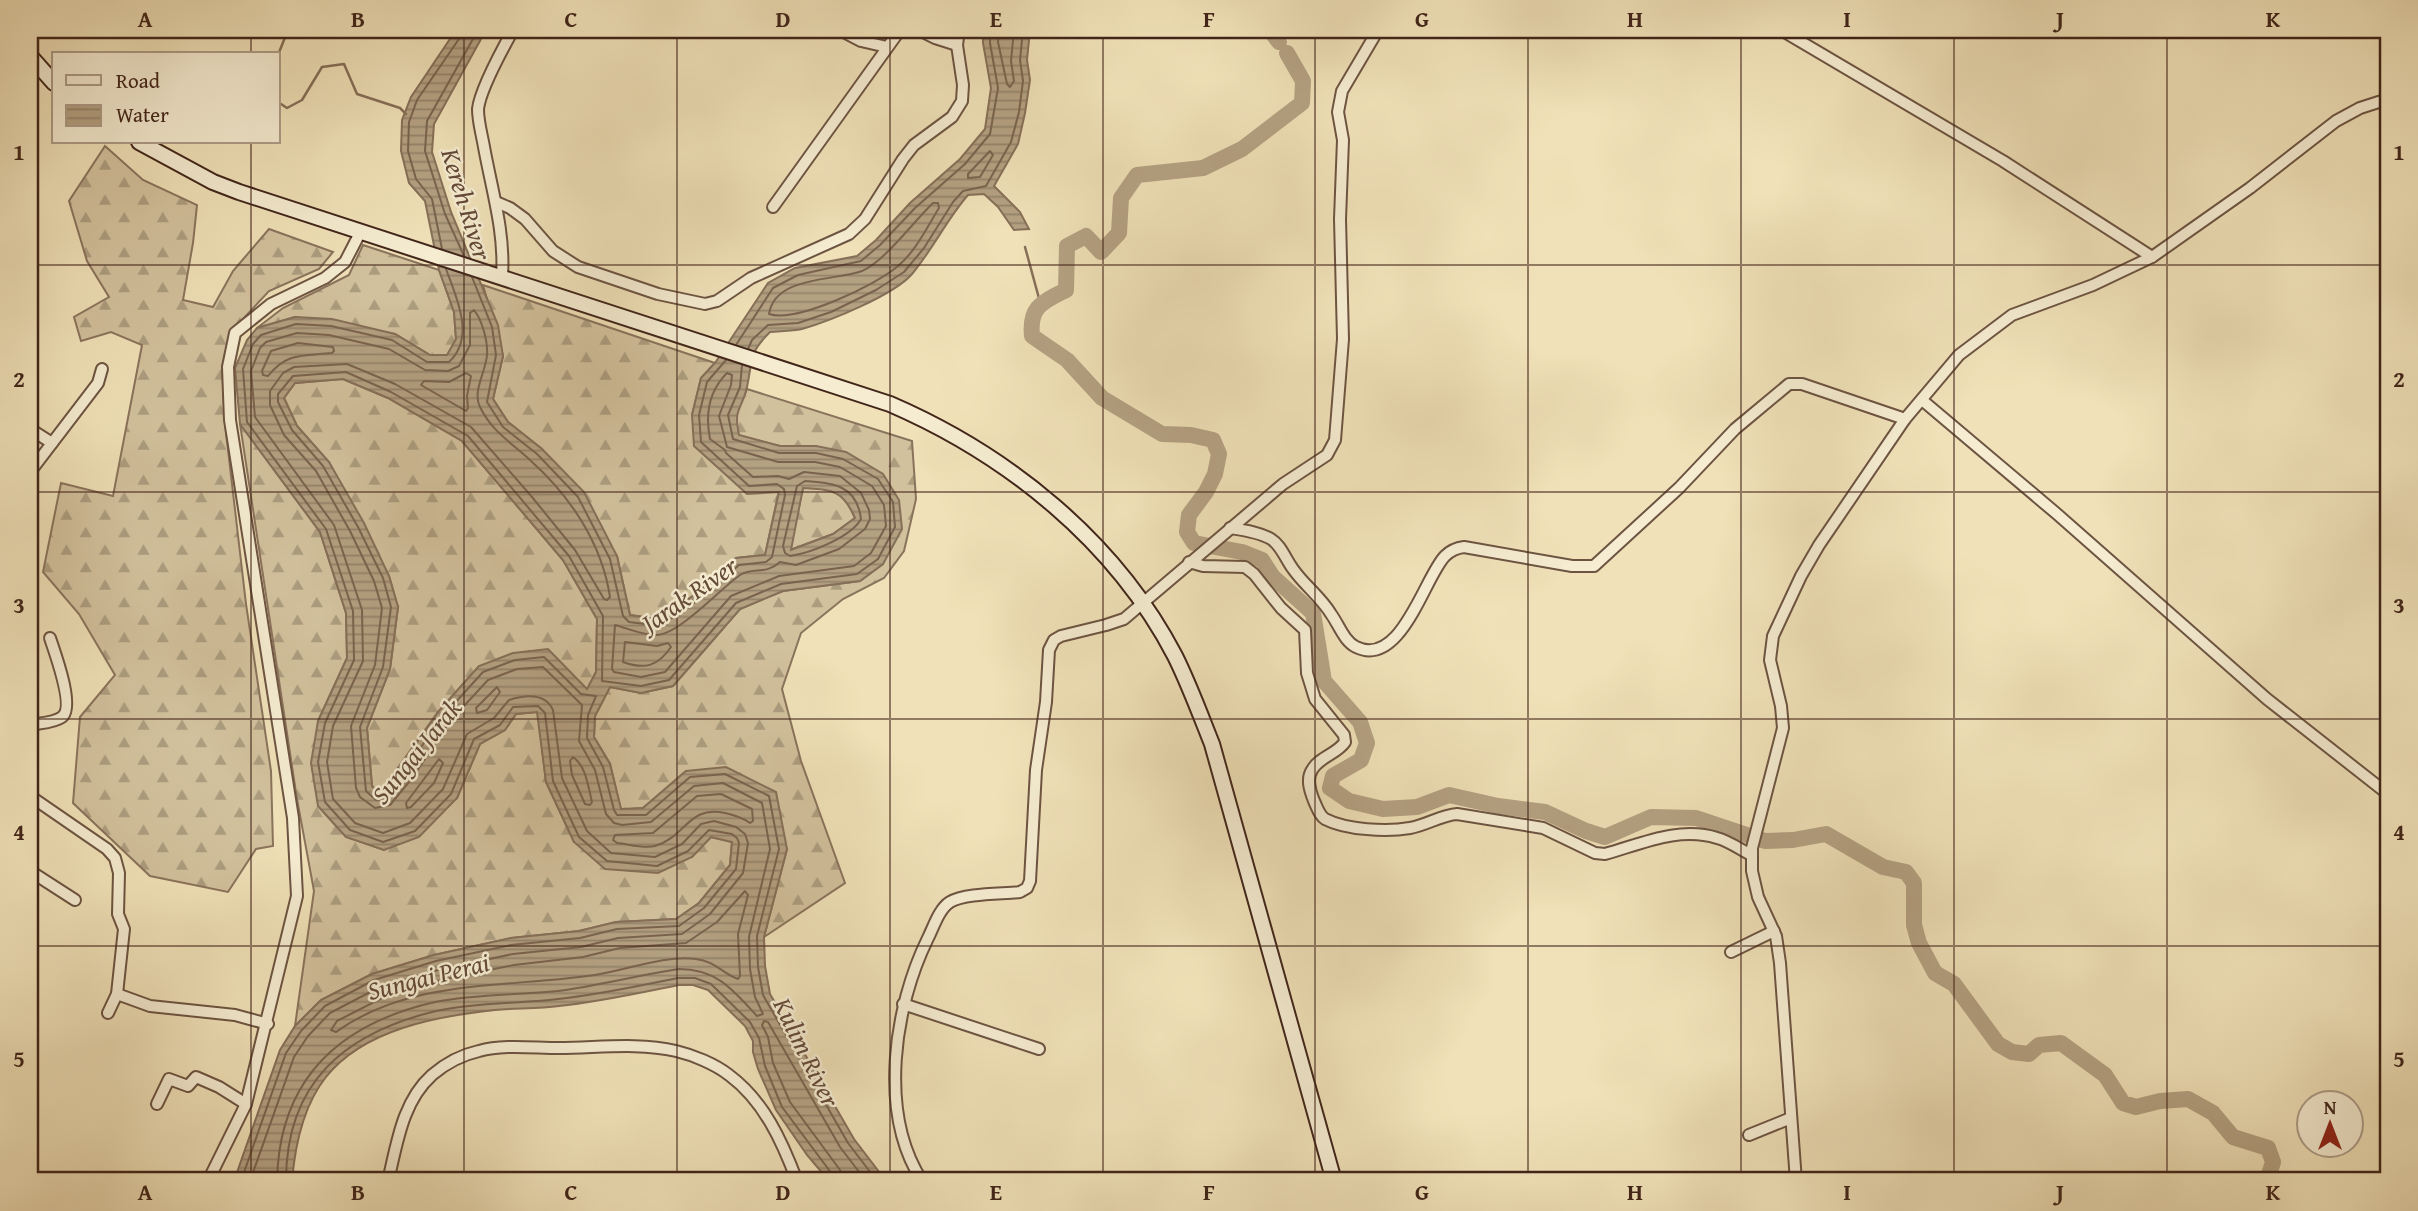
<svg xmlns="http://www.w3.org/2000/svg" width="2418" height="1211" viewBox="0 0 2418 1211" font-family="'Gentium Book Plus',serif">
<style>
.forest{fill:url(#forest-firs);stroke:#8a735c;stroke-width:2}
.water{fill:url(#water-rules);stroke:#866f58;stroke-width:2;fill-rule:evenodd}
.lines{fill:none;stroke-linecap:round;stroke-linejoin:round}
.shore{stroke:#7a634e;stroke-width:2}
.stream{stroke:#866f58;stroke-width:2.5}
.river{stroke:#b4a182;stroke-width:16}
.street-casing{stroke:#6d5442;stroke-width:14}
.secondary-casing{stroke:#41251a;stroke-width:18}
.street{stroke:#f5ecd1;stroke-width:10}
.secondary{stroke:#f5ecd1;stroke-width:14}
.grid{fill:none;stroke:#41251a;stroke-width:2;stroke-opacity:0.55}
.labels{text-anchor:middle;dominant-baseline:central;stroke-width:5;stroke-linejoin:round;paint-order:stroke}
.water-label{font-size:26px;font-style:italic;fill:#644a39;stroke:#f5ecd1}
.neatline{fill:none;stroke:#41251a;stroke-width:2.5}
.grid-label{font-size:23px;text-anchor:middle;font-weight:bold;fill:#41251a}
</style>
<defs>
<pattern id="forest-firs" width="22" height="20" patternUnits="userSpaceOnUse" patternTransform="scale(1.75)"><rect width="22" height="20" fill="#d2c19d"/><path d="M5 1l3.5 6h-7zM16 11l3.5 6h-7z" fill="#ac9d7f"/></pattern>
<pattern id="water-rules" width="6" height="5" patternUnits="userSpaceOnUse" patternTransform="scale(1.75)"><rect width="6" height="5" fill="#b4a182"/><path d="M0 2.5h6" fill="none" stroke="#94836a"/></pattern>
</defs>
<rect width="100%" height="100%" fill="#f0e1b8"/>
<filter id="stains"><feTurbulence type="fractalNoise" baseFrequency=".00286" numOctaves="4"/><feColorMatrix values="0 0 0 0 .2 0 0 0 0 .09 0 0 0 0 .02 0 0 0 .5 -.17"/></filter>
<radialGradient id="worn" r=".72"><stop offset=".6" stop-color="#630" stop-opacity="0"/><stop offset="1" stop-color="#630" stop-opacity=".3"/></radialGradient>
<g class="forest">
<polygon points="105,146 143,180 197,205 193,243 183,300 213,307 233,271 269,229 333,252 319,269 269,291 230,333 222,367 225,424 246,604 271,771 273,846 256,849 228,892 150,876 73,803 80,717 115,675 79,614 43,572 61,483 113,496 142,345 111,332 81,341 74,317 109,297 87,261 69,201"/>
<polygon points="363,245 439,270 454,312 456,340 447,356 430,355 395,334 295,317 257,328 283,308 349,275"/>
<polygon points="483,285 715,363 701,378 692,415 779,491 765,555 736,558 693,596 657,619 630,615 617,556 542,449 508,422 493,399 503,356"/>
<polygon points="343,379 388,398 462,441 563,560 597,619 596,672 587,690 479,666 438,712 379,794 372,786 367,728 390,669 398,607 389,576 329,462 297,426 284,398 295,383"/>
<polygon points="747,389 912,441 916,499 904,551 884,578 843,599 801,633 782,689 801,761 845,883 764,937 787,849 686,771 643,808 621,810 610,764 594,737 595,716 610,687 641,693 673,686 740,609 783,591 860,581 883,564 816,446 780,446 738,435 735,417"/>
<polygon points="240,424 320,532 346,613 347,658 318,721 318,806 346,837 384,850 457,798 480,744 505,730 516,714 538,712 546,782 574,842 692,857 711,837 732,842 730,865 699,903 676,919 616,922 579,931 511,938 434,955 372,974 321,1000 295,1026 314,891 297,799"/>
<path d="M803 487C833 490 842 489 855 518L833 534 790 550Z"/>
</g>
<path class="water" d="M456 30H486L434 124 432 152 451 212 498 325 503 356 493 399 508 422 542 449 584 492 617 556 630 615 657 619 693 596 736 558 765 555 779 492 747 494 694 446 692 415 701 378 715 363 768 283 795 268 857 256 876 240 910 203 960 159 985 129 991 88 983 43V30H1030L1027 60 1030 80 1025 113 1018 144 994 186 1020 212 1029 229 1014 230 998 207 984 194 968 195C947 219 933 249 912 274 894 295 830 321 802 329 792 331 781 331 770 332 748 354 753 359 747 387 742 411 733 406 739 435L780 446H816L846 452 883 474 899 500 902 529 883 564 860 581 783 591 740 609 673 686 641 693 610 687 595 716 594 737 610 764 621 809 643 808 686 771 726 767 776 792 787 849 764 937 765 966 770 994 854 1139 886 1181H829L807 1155 776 1110 758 1069 753 1052V1041L745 1026 708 990 693 985H679C639 993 599 1002 559 1006 538 1009 516 1008 495 1010 438 1016 364 1029 326 1077 303 1106 295 1145 292 1181H234L280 1050 295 1026 321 1000 372 974 434 955 511 938 579 931 616 922 676 919 699 903 730 865 732 842 711 837 692 857 658 873 605 869 574 842 546 782 537 712 516 714 505 730 480 744 457 798 419 837 384 850 346 837 318 806 311 763 318 721 347 658 346 613 320 532 240 424 235 368 247 340 257 328 295 317 332 319 395 334 430 355H447L456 339 454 312 439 270 425 201 409 183 401 151 402 120 411 97ZM343 379 388 398 462 441 563 560 597 619 596 672 587 689 548 649 513 653 479 666 438 712 400 768 379 794 372 786 367 728 390 669 398 607 389 576 364 523 329 462 297 426 284 398 295 383ZM803 488C831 490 843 489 855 518L833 534 791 550Z"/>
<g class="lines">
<g class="shore">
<polyline points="999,30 998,42 1007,84 1010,87 1014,81 1011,61 1014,30"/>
<polygon points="990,151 993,155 980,177 968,178 968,174"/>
<path d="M933 203H938L939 208C927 227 916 251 898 266 876 285 797 323 769 314 775 276 834 281 862 271 884 262 914 221 933 203Z"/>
<polyline points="442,249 432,199 416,179 408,151 409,122 417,100 461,36 462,30"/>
<polyline points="464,256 445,214 425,151 427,121 478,30"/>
<polyline points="472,277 492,327 496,355 487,402 503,427 537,454 578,497 610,559 623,616 629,622 660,626 697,601 739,565 766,562 772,557 785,495 784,489 777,484 749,486 701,442 699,415 707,382 726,360"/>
<path d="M298 343 333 347 334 351 332 353C303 356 287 352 268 376L263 375 262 371 271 351Z"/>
<polyline points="736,345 773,288 798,275 861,261 880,245 915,208 965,164 990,134 998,88 990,43 990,30"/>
<polyline points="748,349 752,340 768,325 798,323 831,312 876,290 904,272 924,248 953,202 963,191 986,186 1011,142 1019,112 1023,81 1020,60 1023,30"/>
<polyline points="742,365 740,387 728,415 733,439 779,453 816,453 843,459 878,479 893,502 895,527 878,559 857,574 781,584 736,603 669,680 641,686 602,681 603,616 569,556 468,436 391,392 346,372 293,376 278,394 278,402 292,430 323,466 358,527 383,578 391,607 383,667 360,727 366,791 376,800 385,798 443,716 483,672 515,660 544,657 581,694 596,696 588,715 587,738 603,767 614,810 617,815 646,815 690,777 725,774 769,796 779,849 757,936 758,967 763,995 848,1143 877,1181"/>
<polygon points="466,373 471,376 467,396 468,408 466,411 421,385 424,381 449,382"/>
<path d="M727 373 732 375 731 385 719 416 727 447 778 462H815L840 467 872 486 884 505 886 526 871 553 854 566 779 576 731 596 665 672 641 677 614 672 612 669 615 625C627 628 641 635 656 635 679 635 721 588 740 575 753 567 766 575 780 562L796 565 839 549 865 529 870 519 869 510 861 493 840 476 804 472 789 479 778 476 753 477 726 453 725 450 710 439C705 414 709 391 727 373Z"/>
<path d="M805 481C833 483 857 485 861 519 851 537 811 553 790 556L785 553 783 546 797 486Z"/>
<path d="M625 642 657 646 668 643 671 647C658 666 645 670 623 662Z"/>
<polygon points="497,687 500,692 487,710 477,713 476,708"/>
<path d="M573 757C586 766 588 786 592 802L590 805 585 804 572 775 570 761Z"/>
<polygon points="439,759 443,763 434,783 411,807 407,808 406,803"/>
<path d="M721 794 752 809 753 821 750 823C742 817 734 815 725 813 688 805 686 837 655 846 644 849 628 844 617 843L613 840 615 835 653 833 697 796Z"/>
<path d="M745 891 748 895 738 934 740 976 738 979C723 974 715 961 696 959 663 955 628 970 595 975 508 988 411 978 336 1032L331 1030 337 1021 382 998 441 980 514 965 583 957 620 948 686 943 717 922Z"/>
<path d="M241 1181 286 1053 301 1031 325 1006 374 980 436 961 511 945 580 938 617 929 679 926 704 908 736 869 739 843 737 838 732 834 709 830 688 851 657 866 607 861 579 837 553 781 545 713 538 706 513 707 500 725 474 739 451 794 415 831 383 842 350 830 325 802 318 762 325 723 354 660 353 611 326 529 247 422 243 369 253 344 261 335 296 324 331 326 392 340 427 362H449C476 337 456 297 446 269"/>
<path d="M250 1181 294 1057 308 1036 330 1013 378 988 438 970 513 954 581 947 618 938 682 934 710 914 743 873 748 843 745 834 736 827 714 821 701 824 682 844 655 857 611 853 587 831 562 778 553 710C545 693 525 695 509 700L494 718 467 734 443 789 410 823 383 833 355 823 333 799 327 762 333 726 363 661 362 610 334 525 255 417 251 371 260 348 266 342 297 333 329 335 389 349 425 370 448 371 459 366 470 345V313L474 310C482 320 488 341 487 355 486 371 472 392 480 407 492 432 512 443 531 461 571 497 602 544 610 597L607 600 604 599 575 550 532 497 471 427 395 384 347 364 294 367 283 373 270 391V405L284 435 316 471 350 531 374 581 382 608 375 665 351 726 356 788 360 797 375 808 390 805 413 777 450 721 488 680 517 669 543 667 582 705 579 741 595 770 606 814 614 823 622 825 651 822 694 786 723 783 762 803 770 849 749 937 750 969 755 997 763 1014 757 1016C733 990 717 969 679 969 638 975 599 986 558 991 517 995 476 994 435 1002 339 1024 279 1078 277 1181"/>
<path d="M286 1181C286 1082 345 1033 436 1011 476 1002 518 1004 558 999 598 995 638 986 678 978H695L711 984 750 1022 759 1038 765 1066 782 1107 832 1174 834 1181"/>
<polyline points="843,1181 840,1170 790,1102 773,1063 768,1037 762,1025 764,1021 768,1022 840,1147 866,1181"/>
</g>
<g class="stream">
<polyline points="278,55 288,30"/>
<polyline points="278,102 287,108 302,100 322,67 344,64 357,94 400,108 406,114"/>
<polyline points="1025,247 1040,302"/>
</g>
<g class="river">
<polyline points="1270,30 1279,42"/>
<path d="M1287 53 1303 81 1302 103 1242 149 1203 168 1137 175 1121 198 1119 233 1101 252 1086 236 1067 246 1066 290C1042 302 1029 307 1032 336L1067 360 1102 398 1162 434 1191 435 1213 440 1219 454 1215 474 1206 492 1189 515 1187 532 1194 543 1242 552 1262 560 1273 577 1313 613 1324 681 1360 722 1367 743 1361 760 1333 776 1330 788 1349 801 1383 809 1417 807 1449 795 1498 806 1545 812 1586 831 1605 837 1651 817 1696 818 1765 841 1793 840 1826 834 1883 867 1906 872 1914 883V925L1919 943 1935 973 1954 984 1998 1044 2012 1052 2029 1054 2039 1045 2061 1043 2105 1075 2123 1103 2136 1107 2160 1101 2188 1099 2213 1113 2233 1137 2268 1148 2273 1162 2267 1181"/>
</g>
<defs>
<g id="street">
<polyline points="840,30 861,41 887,47"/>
<polyline points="919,30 935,38 957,45"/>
<polyline points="1781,30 2003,161 2152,257"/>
<polyline points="496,202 510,208 525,219 553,251 578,267 658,294 705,304 717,301 751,278 849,234 865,219 903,159 914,145 952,117 962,101 963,85 957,45 959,30"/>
<polyline points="773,207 900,30"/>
<path d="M502 276C505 232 492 191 484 147 482 135 478 122 478 109 480 90 503 48 513 30"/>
<polyline points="1922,400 2057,514 2267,699 2388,794"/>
<polyline points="30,429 52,443"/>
<polyline points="30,472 98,383 102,369"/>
<path d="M1230 528C1243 530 1259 532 1271 539 1281 545 1286 560 1293 569 1304 585 1321 597 1331 614 1339 625 1344 641 1356 647 1401 669 1425 576 1445 556 1451 550 1456 548 1464 547L1572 566H1594L1679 488 1735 429 1789 384H1802L1905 419"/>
<path d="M1189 562 1203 566 1245 567 1254 574 1281 608 1305 630 1307 673 1315 699 1344 735 1345 742C1337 754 1319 757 1312 770 1306 779 1310 791 1314 801 1317 807 1319 815 1325 819 1346 830 1387 832 1410 828 1427 825 1441 815 1457 814L1543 828 1595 853 1605 854C1641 844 1679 826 1717 838 1729 841 1741 850 1751 855"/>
<path d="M30 725C39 723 54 723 62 717 75 707 55 653 50 638"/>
<polyline points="30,796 107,849 115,858 119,873 118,914 124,929 117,994 108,1013"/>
<polyline points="30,871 75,900"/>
<polyline points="1731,952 1774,931"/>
<polyline points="117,994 150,1006 235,1015 268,1024"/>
<polyline points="903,1004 1039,1049"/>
<polyline points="157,1104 169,1079 188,1086 196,1077 219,1087 246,1104"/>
<polyline points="1749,1135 1791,1118"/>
<polyline points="208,1181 246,1104 297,896 293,818 230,420 228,367 235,333 271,304 325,278 345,262 361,231"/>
<path d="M388 1181C397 1144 402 1102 432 1075 446 1063 461 1055 479 1051 504 1044 533 1048 559 1048 597 1048 638 1042 676 1051 693 1055 715 1064 729 1075 764 1101 782 1141 797 1181"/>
<path d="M922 1181C878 1113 894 1007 928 938 934 926 939 909 950 902 965 893 1002 894 1020 892L1027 888 1030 881 1036 770 1046 702 1049 650 1054 640 1061 636 1106 625 1124 619 1283 484 1327 455 1335 440 1343 339 1340 219 1343 140 1338 112 1342 91 1378 30"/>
<polyline points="1796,1181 1780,963 1776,936 1758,897 1752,871 1752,848 1783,728 1781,706 1770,660 1773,636 1801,576 1819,545 1905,419 1959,355 2012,315 2093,285 2152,257 2250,188 2336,121 2360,108 2388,99"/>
</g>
<g id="secondary">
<polyline points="30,56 54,83"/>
<path d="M139 142 213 182 239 192 890 404C1008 455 1115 541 1175 656 1189 684 1200 714 1212 744L1334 1181"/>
</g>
</defs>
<use href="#street" class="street-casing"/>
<use href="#secondary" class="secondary-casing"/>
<use href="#street" class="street"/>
<use href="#secondary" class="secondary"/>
</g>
<path class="grid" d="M251 30V54M464 30V1181M677 30V1181M890 30V1181M1103 30V1181M1315 30V1181M1528 30V1181M1741 30V1181M1954 30V1181M2167 30V1181M251 142V1181M30 265H2388M30 492H2388M30 719H2388M30 946H2388"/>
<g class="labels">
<g class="water-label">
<text transform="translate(467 204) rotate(73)">Kereh River</text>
<text transform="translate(689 594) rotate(-35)">Jarak River</text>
<text transform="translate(416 751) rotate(-51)">Sungai Jarak</text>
<text transform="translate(428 976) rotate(-14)">Sungai Perai</text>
<text transform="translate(807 1052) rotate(64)">Kulim River</text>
</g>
</g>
<rect width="2418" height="1211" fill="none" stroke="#f0e1b8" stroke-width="77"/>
<rect x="52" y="52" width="228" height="91" fill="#f5ecd1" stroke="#ad9c88" stroke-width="2"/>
<rect x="66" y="75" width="35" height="10" fill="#f5ecd1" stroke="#ad9c88" stroke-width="2"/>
<text x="116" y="88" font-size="21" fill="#41251a">Road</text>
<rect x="66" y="105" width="35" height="21" fill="url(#water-rules)" stroke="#ad9c88" stroke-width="2"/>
<text x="116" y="122" font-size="21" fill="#41251a">Water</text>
<g transform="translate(2330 1124)"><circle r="33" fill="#f5ecd1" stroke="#ad9c88" stroke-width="2"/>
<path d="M0-5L12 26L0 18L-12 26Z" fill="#8f2418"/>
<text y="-10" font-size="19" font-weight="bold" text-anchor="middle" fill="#41251a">N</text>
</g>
<rect x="38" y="38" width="2342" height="1134" class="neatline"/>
<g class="grid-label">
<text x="145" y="27">A</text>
<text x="358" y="27">B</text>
<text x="571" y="27">C</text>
<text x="783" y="27">D</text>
<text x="996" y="27">E</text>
<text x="1209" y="27">F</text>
<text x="1422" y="27">G</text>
<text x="1635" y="27">H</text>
<text x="1847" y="27">I</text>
<text x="2060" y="27">J</text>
<text x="2273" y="27">K</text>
<text x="19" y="160">1</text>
<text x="2399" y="160">1</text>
<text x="19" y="387">2</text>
<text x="2399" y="387">2</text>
<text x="19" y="613">3</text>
<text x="2399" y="613">3</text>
<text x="19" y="840">4</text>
<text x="2399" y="840">4</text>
<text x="19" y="1067">5</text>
<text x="2399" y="1067">5</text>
<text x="145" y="1200">A</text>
<text x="358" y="1200">B</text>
<text x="571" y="1200">C</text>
<text x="783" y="1200">D</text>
<text x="996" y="1200">E</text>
<text x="1209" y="1200">F</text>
<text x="1422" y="1200">G</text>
<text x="1635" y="1200">H</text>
<text x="1847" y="1200">I</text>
<text x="2060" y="1200">J</text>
<text x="2273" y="1200">K</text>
</g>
<rect width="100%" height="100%" filter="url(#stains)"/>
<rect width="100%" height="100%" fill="url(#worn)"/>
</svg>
